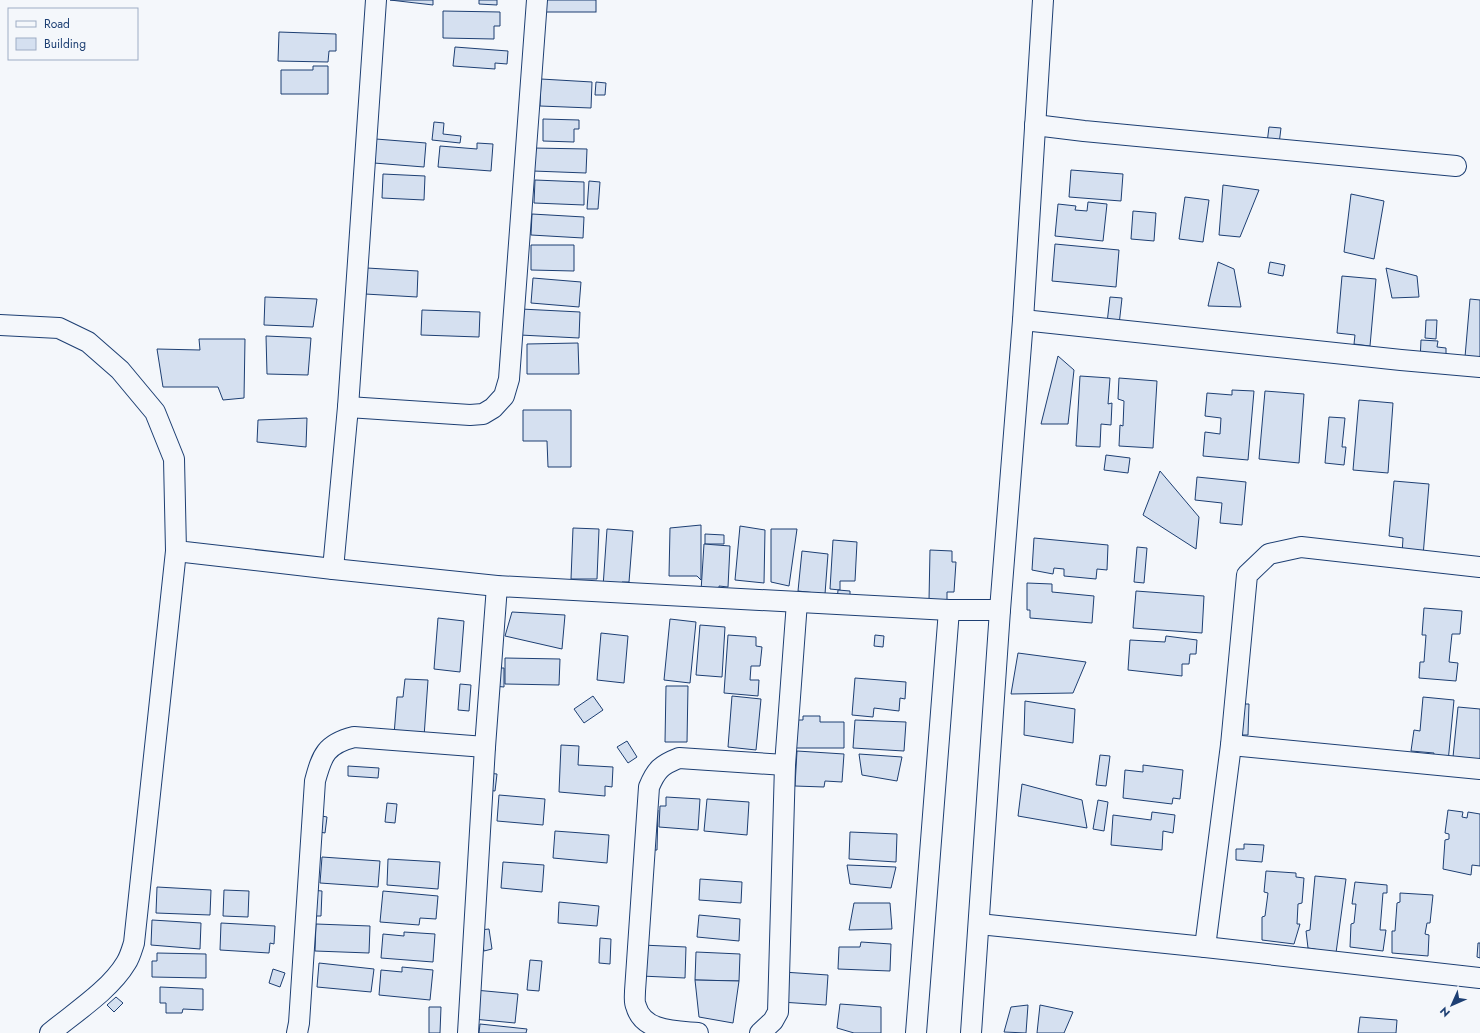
<svg xmlns="http://www.w3.org/2000/svg" width="1480" height="1033" viewBox="0 0 1480 1033" font-family="Jost,sans-serif">
<style>
.building{fill:#d5e0f0;stroke:#1d3f73}
.lines{fill:none;stroke-linecap:round;stroke-linejoin:round}
.minor-casing{stroke:#1d3f73;stroke-width:22}
.minor{stroke:#f4f7fb;stroke-width:20}
</style>
<rect width="100%" height="100%" fill="#f4f7fb"/>
<g class="building">
<polygon points="390,0 433,0 433,5"/>
<polygon points="479,0 497,0 497,5 479,4"/>
<rect x="546" y="0" width="50" height="12"/>
<polygon points="443,11 500,12 500,26 494,26 494,39 443,38"/>
<polygon points="279,32 336,34 336,51 329,51 328,62 278,61"/>
<polygon points="455,47 508,51 507,64 495,63 495,69 453,66"/>
<polygon points="313,66 328,66 328,94 281,94 281,70 313,70"/>
<polygon points="541,79 592,82 591,108 540,106"/>
<polygon points="596,82 606,83 605,95 595,95"/>
<polygon points="543,119 579,120 579,129 574,129 574,142 543,141"/>
<polygon points="434,122 444,123 443,134 461,136 460,143 432,140"/>
<polygon points="1269,127 1281,128 1279,144 1267,143"/>
<polygon points="376,139 426,143 424,167 374,163"/>
<polygon points="477,143 493,144 491,171 438,167 440,146 477,149"/>
<polygon points="533,148 587,149 586,173 533,171"/>
<polygon points="1071,170 1123,174 1121,201 1069,197"/>
<polygon points="383,174 425,176 424,200 382,198"/>
<polygon points="535,180 584,182 584,205 534,203"/>
<polygon points="589,181 600,182 598,209 587,209"/>
<polygon points="1223,185 1259,190 1240,237 1219,235"/>
<polygon points="1351,194 1384,201 1374,259 1344,252"/>
<polygon points="1185,197 1209,200 1203,242 1179,239"/>
<polygon points="1088,202 1107,204 1103,241 1055,236 1058,204 1076,206 1075,210 1087,211"/>
<polygon points="1133,211 1156,213 1154,241 1131,239"/>
<polygon points="532,214 584,217 583,238 531,235"/>
<polygon points="1055,244 1119,250 1116,287 1052,281"/>
<polygon points="531,245 574,245 574,271 531,270"/>
<polygon points="1218,262 1234,269 1241,307 1208,306"/>
<polygon points="1270,262 1285,265 1283,276 1268,273"/>
<polygon points="367,268 418,271 417,297 365,294"/>
<polygon points="1386,268 1417,276 1419,297 1392,298"/>
<polygon points="1342,276 1376,279 1370,346 1354,344 1355,335 1337,333"/>
<polygon points="533,278 581,282 579,307 531,303"/>
<polygon points="265,297 317,299 313,327 264,325"/>
<polygon points="1110,297 1122,298 1119,325 1107,323"/>
<polygon points="1470,299 1480,300 1480,358 1465,357"/>
<polygon points="521,309 580,312 579,338 520,335"/>
<polygon points="422,310 480,312 479,337 421,335"/>
<polygon points="1426,320 1437,320 1436,339 1425,338"/>
<polygon points="266,336 311,338 308,375 267,374"/>
<polygon points="199,339 245,339 244,398 223,400 218,387 163,387 157,349 200,350"/>
<polygon points="1421,340 1438,341 1437,347 1446,348 1446,362 1420,361"/>
<polygon points="578,343 579,374 527,374 527,344"/>
<polygon points="1058,356 1074,370 1068,424 1041,424"/>
<polygon points="1080,376 1110,378 1108,404 1112,403 1111,425 1101,424 1100,447 1076,446"/>
<polygon points="1119,378 1157,381 1153,448 1119,446 1120,425 1123,426 1124,401 1118,399"/>
<polygon points="1232,390 1254,391 1248,460 1203,456 1205,432 1220,434 1221,418 1205,416 1207,393 1232,395"/>
<polygon points="1265,391 1304,394 1299,463 1259,459"/>
<polygon points="1359,400 1393,403 1388,473 1353,470"/>
<polygon points="523,410 571,410 571,467 548,467 547,441 523,441"/>
<polygon points="1329,417 1345,418 1342,447 1346,447 1344,465 1325,463"/>
<polygon points="307,418 306,447 257,442 258,420"/>
<polygon points="1106,455 1130,458 1128,473 1104,470"/>
<polygon points="1160,471 1199,517 1196,549 1143,515"/>
<polygon points="1197,477 1246,482 1242,525 1220,523 1222,503 1195,500"/>
<polygon points="1394,481 1429,484 1423,556 1402,554 1403,538 1389,536"/>
<polygon points="701,525 701,580 697,576 669,576 670,528"/>
<polygon points="740,526 765,530 764,583 735,580"/>
<polygon points="573,528 599,529 597,579 571,579"/>
<polygon points="607,529 633,531 629,582 622,582 621,589 603,587"/>
<polygon points="771,529 797,529 789,586 771,582"/>
<polygon points="705,534 724,535 724,544 705,544"/>
<polygon points="1034,538 1108,545 1107,570 1097,569 1096,579 1064,576 1064,569 1054,568 1053,574 1032,570"/>
<polygon points="833,540 857,542 855,581 840,581 840,590 830,589"/>
<polygon points="704,544 730,546 728,587 719,586 719,592 701,591"/>
<polygon points="1137,547 1147,548 1144,583 1134,582"/>
<polygon points="930,550 952,551 952,562 956,562 954,592 947,592 947,602 929,600"/>
<polygon points="802,551 828,554 825,594 798,591"/>
<polygon points="1027,583 1052,584 1052,592 1094,596 1092,623 1030,618 1030,610 1027,610"/>
<polygon points="838,590 850,591 850,603 837,602"/>
<polygon points="1136,591 1204,596 1202,633 1133,628"/>
<polygon points="1424,608 1462,611 1460,634 1452,634 1449,662 1458,663 1456,681 1419,678 1420,662 1424,662 1426,635 1422,635"/>
<polygon points="512,612 565,615 562,649 505,636"/>
<polygon points="438,618 464,621 460,672 434,669"/>
<polygon points="670,619 696,622 690,683 664,680"/>
<polygon points="700,625 725,627 722,677 696,675"/>
<polygon points="601,633 628,636 624,683 597,680"/>
<polygon points="728,635 756,637 756,646 762,647 760,666 751,666 750,680 759,680 758,696 724,693"/>
<polygon points="875,635 884,636 883,647 874,646"/>
<polygon points="1166,636 1197,640 1196,654 1190,654 1189,664 1182,664 1182,676 1128,670 1130,640 1165,642"/>
<polygon points="1018,653 1086,662 1073,693 1011,694"/>
<polygon points="505,658 560,659 559,685 505,684"/>
<polygon points="494,668 504,668 504,687 494,686"/>
<polygon points="855,678 906,682 905,699 900,698 899,711 874,708 873,717 852,715"/>
<polygon points="405,679 428,680 424,737 394,735 397,697 403,697"/>
<polygon points="460,684 471,685 469,711 458,710"/>
<polygon points="666,686 688,686 687,742 665,742"/>
<polygon points="593,696 603,710 584,723 574,709"/>
<polygon points="732,696 761,699 756,750 728,747"/>
<polygon points="1423,697 1454,700 1448,762 1433,761 1434,753 1411,751 1414,730 1420,731"/>
<polygon points="1025,701 1075,709 1073,743 1024,735"/>
<polygon points="1241,704 1249,704 1248,735 1240,735"/>
<polygon points="1458,707 1480,709 1480,760 1453,757"/>
<polygon points="803,716 820,716 820,722 844,722 844,748 791,748 791,720 803,720"/>
<polygon points="855,720 906,722 904,751 853,748"/>
<polygon points="627,741 637,757 628,763 617,747"/>
<polygon points="561,745 579,746 578,765 613,767 612,787 605,786 605,796 559,792"/>
<polygon points="797,751 844,754 842,782 825,781 824,787 795,786"/>
<polygon points="859,754 902,757 897,781 862,775"/>
<polygon points="1100,755 1110,756 1106,786 1096,785"/>
<polygon points="1143,765 1183,770 1180,799 1173,798 1172,804 1123,798 1125,770 1143,772"/>
<polygon points="348,766 379,768 378,778 348,776"/>
<polygon points="487,773 497,774 495,791 486,790"/>
<polygon points="1022,784 1082,800 1087,828 1018,816"/>
<polygon points="499,795 545,799 543,825 497,821"/>
<polygon points="666,797 700,799 698,830 659,827 660,806 666,806"/>
<polygon points="707,799 749,802 747,835 704,831"/>
<polygon points="1098,800 1108,802 1104,831 1093,829"/>
<polygon points="387,803 397,804 395,823 385,822"/>
<polygon points="649,810 658,810 657,850 648,850"/>
<polygon points="1448,810 1463,812 1462,817 1467,818 1468,812 1480,814 1480,866 1472,865 1471,875 1443,869 1445,840 1449,839 1449,834 1445,833"/>
<polygon points="1152,812 1175,815 1173,833 1163,831 1162,850 1111,845 1113,815 1151,820"/>
<polygon points="317,815 327,817 325,833 315,831"/>
<polygon points="555,831 609,835 607,863 553,858"/>
<polygon points="850,832 897,834 896,862 849,859"/>
<polygon points="1244,844 1264,845 1262,862 1236,860 1236,849 1244,849"/>
<polygon points="322,857 380,861 378,887 320,883"/>
<polygon points="388,859 440,862 438,889 387,885"/>
<polygon points="503,862 544,865 542,892 501,888"/>
<polygon points="847,865 896,867 891,888 850,884"/>
<polygon points="1266,871 1296,873 1296,877 1304,878 1302,903 1298,904 1297,924 1300,924 1294,944 1262,940 1262,917 1265,916 1268,893 1264,892"/>
<polygon points="1315,876 1346,879 1336,953 1308,948 1306,931 1310,930"/>
<polygon points="700,879 742,882 741,903 699,900"/>
<polygon points="1355,882 1387,885 1387,893 1383,893 1380,930 1386,930 1383,951 1350,947 1351,924 1354,923 1356,904 1352,904"/>
<polygon points="157,887 211,890 210,915 156,913"/>
<polygon points="224,890 249,891 248,917 223,916"/>
<polygon points="311,890 322,891 321,916 310,916"/>
<polygon points="383,891 438,896 436,919 420,918 419,925 380,922"/>
<polygon points="1400,893 1433,895 1430,923 1427,923 1425,934 1429,935 1428,956 1392,953 1392,931 1395,931 1397,903 1400,902"/>
<polygon points="559,902 599,906 597,926 558,923"/>
<polygon points="854,903 890,903 892,929 849,930"/>
<polygon points="699,915 740,919 739,941 697,937"/>
<polygon points="152,920 201,923 200,949 151,945"/>
<polygon points="221,923 275,926 274,944 270,943 269,953 220,950"/>
<polygon points="316,924 370,926 369,953 315,951"/>
<polygon points="489,929 492,949 484,951 480,930"/>
<polygon points="404,932 435,934 433,962 381,958 383,934 404,936"/>
<polygon points="600,938 611,939 610,964 599,963"/>
<polygon points="861,942 891,944 890,971 838,969 839,947 860,947"/>
<polygon points="1478,943 1480,943 1480,958 1477,957"/>
<polygon points="642,945 686,947 685,978 641,976"/>
<polygon points="696,952 740,954 739,981 695,980"/>
<polygon points="157,953 206,954 206,978 152,977 152,961 157,961"/>
<polygon points="530,960 542,961 539,991 527,990"/>
<polygon points="319,963 374,969 371,992 317,987"/>
<polygon points="402,967 433,970 430,1000 379,995 381,970 402,972"/>
<polygon points="273,969 285,973 280,987 269,983"/>
<polygon points="783,972 828,975 826,1005 781,1002"/>
<polygon points="695,980 739,981 733,1023 699,1017"/>
<polygon points="160,987 203,989 203,1010 183,1009 182,1013 166,1013 166,1003 160,1003"/>
<polygon points="475,990 518,994 515,1023 473,1019"/>
<polygon points="116,997 123,1003 114,1012 107,1005"/>
<polygon points="840,1004 881,1007 881,1033 854,1033 837,1028"/>
<polygon points="1028,1005 1026,1033 1004,1032 1011,1007"/>
<polygon points="1040,1005 1073,1012 1064,1033 1037,1033"/>
<polygon points="429,1007 441,1007 440,1033 429,1033"/>
<polygon points="1360,1017 1397,1020 1396,1033 1358,1033"/>
<polygon points="480,1024 527,1029 526,1033 479,1033"/>
</g>
<g class="lines">
<defs>
<g id="minor">
<polyline points="1035,125 1084,131 1456,166"/>
<polyline points="1023,320 1401,360 1480,367"/>
<polyline points="0,325 59,328 88,342 120,370 155,412 174,459 176,551 333,569 497,586 949,610 1000,610"/>
<polyline points="348,407 470,415 483,414 493,408 504,396 509,379 537,0"/>
<polyline points="333,569 348,407 376,0"/>
<polyline points="1231,745 1480,769"/>
<polyline points="979,924 1205,947 1480,978"/>
<polyline points="1205,947 1231,745 1247,575 1269,554 1301,547 1480,567"/>
<path d="M50 1033C74 1013 110 990 126 963 130 957 132 949 134 943L176 551"/>
<path d="M297 1033 299 1023 315 781C322 755 326 744 354 737L485 747"/>
<polyline points="468,1033 485,747 497,586"/>
<path d="M698 1033C676 1031 643 1032 636 1006 634 1002 635 996 635 991L649 787C656 770 661 765 679 758L785 765"/>
<polyline points="760,1033 773,1021 778,1012 785,765 797,602"/>
<polyline points="916,1033 949,610"/>
<polyline points="971,1033 1000,610 1023,320 1043,0"/>
</g>
</defs>
<use href="#minor" class="minor-casing"/>
<use href="#minor" class="minor"/>
</g>
<rect x="8" y="8" width="130" height="52" fill="#f4f7fb" stroke="#9eadc5"/>
<rect x="16" y="21" width="20" height="6" fill="#f4f7fb" stroke="#9eadc5"/>
<text x="44" y="28" font-size="12" fill="#1d3f73">Road</text>
<rect x="16" y="38" width="20" height="12" fill="#d5e0f0" stroke="#9eadc5"/>
<text x="44" y="48" font-size="12" fill="#1d3f73">Building</text>
<g transform="translate(1452 1005) rotate(225)" stroke="#f4f7fb" stroke-width="3" paint-order="stroke">
<path d="M0-3L7 15L0 10L-7 15Z" fill="#1d3f73"/>
<text y="-6" font-size="11" font-weight="bold" text-anchor="middle" fill="#1d3f73">N</text>
</g>
</svg>
